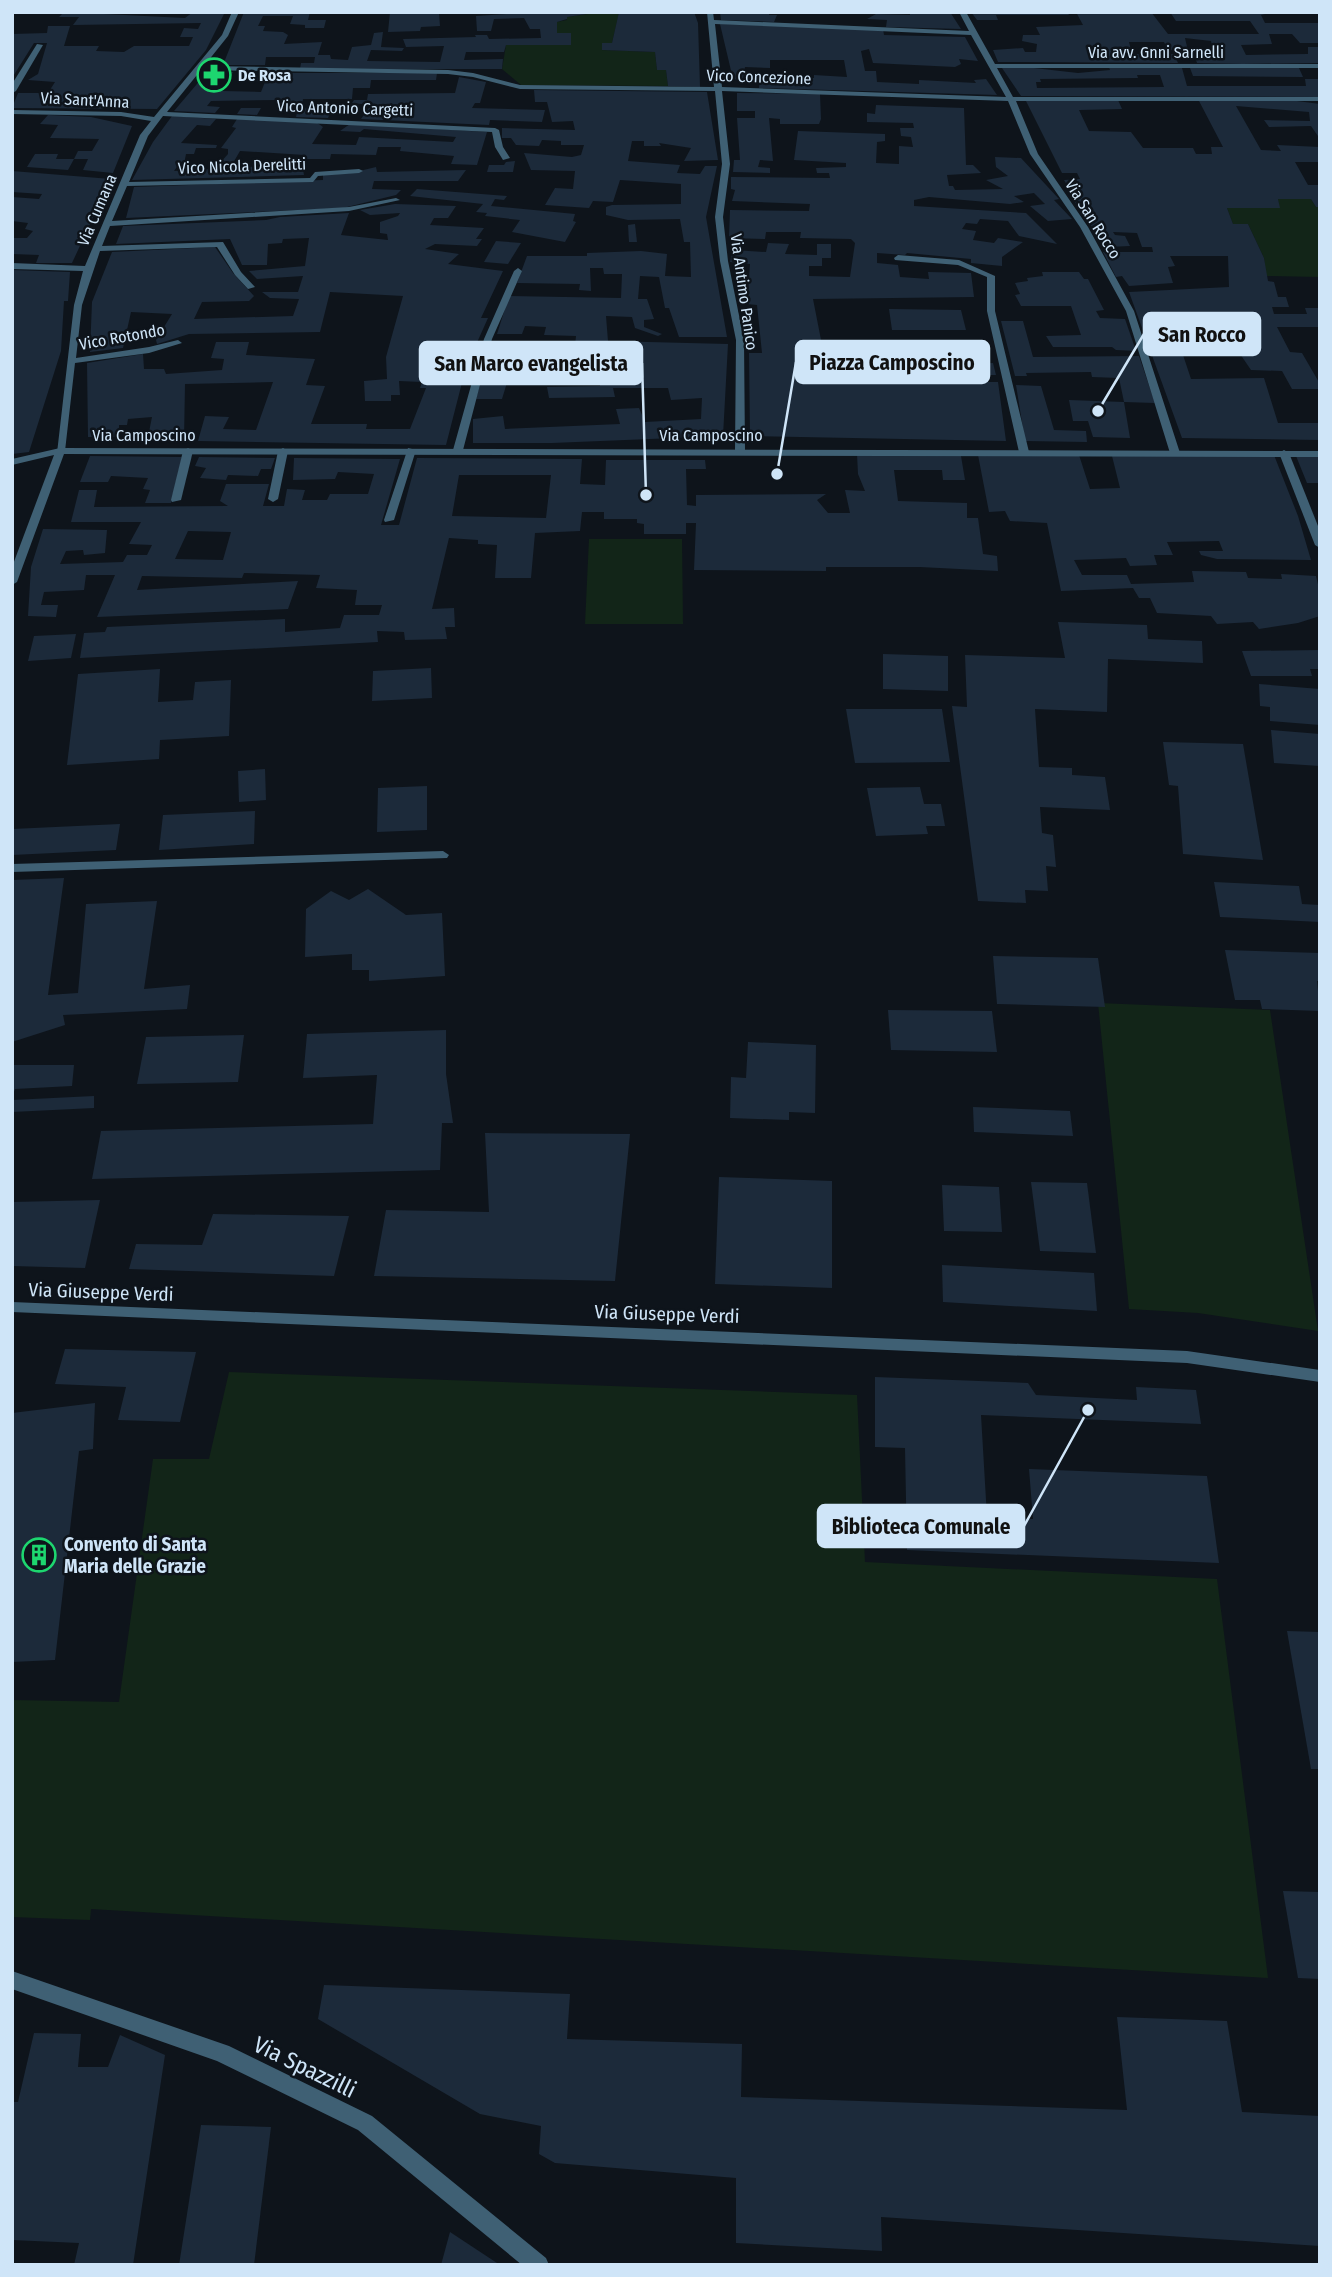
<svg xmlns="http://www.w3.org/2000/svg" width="1332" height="2277" viewBox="0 0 1332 2277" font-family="'Fira Sans Condensed',sans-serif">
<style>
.green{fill:#122518}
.building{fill:#1c2a3a;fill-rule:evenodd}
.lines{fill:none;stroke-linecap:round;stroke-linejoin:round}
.minor{fill:#3f6074;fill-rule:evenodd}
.tertiary{fill:#3f6074;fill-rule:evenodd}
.labels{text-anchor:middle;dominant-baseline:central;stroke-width:5;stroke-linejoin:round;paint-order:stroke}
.far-street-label{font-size:16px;fill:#cfe5f8;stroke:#0e141b}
.far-poi-label{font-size:16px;font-weight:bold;fill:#cfe5f8;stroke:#0e141b;text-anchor:start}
.street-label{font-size:19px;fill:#cfe5f8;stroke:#0e141b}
.poi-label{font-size:19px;font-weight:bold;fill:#cfe5f8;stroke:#0e141b;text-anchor:start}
.near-street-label{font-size:23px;fill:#cfe5f8;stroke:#0e141b}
.leader{fill:none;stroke:#cfe5f8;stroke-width:2.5}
.callout-dot{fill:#cfe5f8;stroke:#0e141b;stroke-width:2.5}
.callout{fill:#cfe5f8;stroke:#cfe5f8;stroke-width:2.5}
.callout-label{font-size:21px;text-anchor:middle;font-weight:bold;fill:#111}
</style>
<rect width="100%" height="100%" fill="#0e141b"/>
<g class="green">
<polygon points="594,13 619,13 612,43 602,43 602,50 655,52 657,70 666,70 668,86 521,85 502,69 506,45 571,45 571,33 557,33 557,22 567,20 567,17"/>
<polygon points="1278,199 1311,199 1316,207 1320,207 1320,277 1266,276 1264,258 1248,224 1233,224 1227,208 1279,208"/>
<polygon points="589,539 682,539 683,624 585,624"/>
<polygon points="1098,1003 1270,1010 1318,1331 1198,1313 1129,1309"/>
<polygon points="229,1372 857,1395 865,1562 1217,1579 1268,1978 91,1909 90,1920 12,1917 12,1700 119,1702 153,1459 209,1459"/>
</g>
<g class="building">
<polygon points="64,12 185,18 193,12 224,14 206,50 157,109 12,108 18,93 48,93 55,82 28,80 38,74 47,43 34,43 12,78 12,34 47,33 48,26 70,26 64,46 99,46 96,51 124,52 134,46 189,46 193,37 180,37 184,28 198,29 201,23 73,25 79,17 59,17"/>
<polygon points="244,12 310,12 308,20 326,20 324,28 305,28 305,25 290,24 293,16 263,16 258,26 265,26 263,31 283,32 288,35 284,44 322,42 318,55 330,55 331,59 348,60 352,47 371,45 374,33 383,32 381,47 404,48 402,51 371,50 367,61 440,62 444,46 406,47 403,39 476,37 475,35 487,35 489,39 541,38 540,29 530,29 524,18 494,19 491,31 477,31 476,16 534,12 586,14 567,17 567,19 557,22 557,33 571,33 571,45 506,45 504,52 466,52 464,60 503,59 502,69 300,69 301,63 314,63 315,57 266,57 265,65 223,65"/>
<polygon points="390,12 439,13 440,26 421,27 420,31 388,32"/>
<polygon points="619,12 694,12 698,23 700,87 668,86 666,70 657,70 655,52 602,50 602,43 612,43"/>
<polygon points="720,12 769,12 769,15 777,15 774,22 721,20"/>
<polygon points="910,12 950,12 961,29 886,27 887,20 867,19 876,14 910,15"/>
<polygon points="971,12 1067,12 1069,15 996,15 998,20 977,20"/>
<polygon points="1076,12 1151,12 1168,34 1259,34 1250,21 1176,21 1170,12 1273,12 1261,15 1265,23 1320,23 1320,43 1300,43 1292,34 1269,34 1272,44 1241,45 1246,55 1308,54 1308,47 1320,47 1320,61 1319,63 1243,64 1197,63 1196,60 1205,59 1202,54 1214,54 1211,41 1185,38 1188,51 1168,50 1164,42 1129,42 1131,50 1112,50 1115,54 1174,54 1178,63 998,62 993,50 1023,48 1025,52 1036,52 1037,44 1022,41 1023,35 1040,35 1036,27 1083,25"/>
<polygon points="720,24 883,29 884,35 965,37 978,61 959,59 961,64 955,67 873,63 869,49 861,51 865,71 876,71 877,82 919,84 919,80 976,83 974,80 986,79 997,95 759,88 760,75 776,75 776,78 814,78 814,75 847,77 844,60 770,60 770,68 745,67 743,80 733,79"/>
<path d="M1109 67 1182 68 1187 86H1306L1305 79H1320V97L1021 96 1002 68H1034L1078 73 1110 70ZM1137 75H1160L1164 87 1037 88 1036 82H1041L1040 79 1138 78Z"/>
<polygon points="1190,68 1299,68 1303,77 1193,76"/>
<polygon points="208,71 233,72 222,91 261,92 265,82 255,81 259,73 437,73 436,80 371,80 370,88 353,88 352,99 303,99 302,105 277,105 279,100 211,101 207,106 220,107 215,113 174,111"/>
<polygon points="459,77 486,82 480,103 475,103 472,108 545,110 542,122 490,120 489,125 361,119 371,105 352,103 354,100 367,100 368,94 455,93"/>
<polygon points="534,90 707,92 718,160 684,161 691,148 659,143 661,146 644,146 644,141 632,141 628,161 680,165 677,173 700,174 705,166 717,166 706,217 727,337 679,337 669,308 665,308 659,277 640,276 638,299 647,299 654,319 644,320 644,327 662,334 658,336 635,328 632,317 606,316 608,341 728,344 723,436 552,443 473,443 473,419 503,416 505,429 620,424 616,409 639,408 645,422 701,419 702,398 671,400 668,388 613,388 615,397 549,398 547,387 600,386 600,375 529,374 532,363 598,364 598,355 575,353 517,350 502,399 476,399 492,342 510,341 575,346 576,336 544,335 546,327 525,326 522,334 497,334 509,296 621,298 622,274 604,274 603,268 590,268 591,291 579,290 580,284 517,283 527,256 587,256 587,253 641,251 667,254 665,276 691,277 690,242 684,242 680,219 628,220 606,215 606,207 612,205 681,204 681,184 620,180 613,202 593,201 589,208 545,205 555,188 573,189 575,171 531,170 524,153 572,157 581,155 584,145 561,145 561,141 542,140 539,146 516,145 511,138 502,138 502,128 575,130 573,121 552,122 547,102 535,102"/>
<polygon points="737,93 820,94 821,119 819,124 780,124 780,119 769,118 773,161 760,160 758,167 770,168 770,173 733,172 734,160 740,160 737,118 755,118 755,111 737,111"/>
<polygon points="1118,100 1122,109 1079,110 1089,131 1131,132 1143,148 1193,148 1196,154 1212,154 1211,147 1223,147 1199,101 1297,101 1320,104 1320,139 1311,126 1269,127 1264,120 1310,121 1309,112 1236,106 1261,150 1281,151 1277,145 1320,147 1320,162 1295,162 1308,185 1320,185 1320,207 1316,207 1311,199 1278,199 1280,208 1227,208 1233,224 1248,224 1264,258 1268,281 1274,282 1278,297 1286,297 1289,307 1272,307 1274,314 1307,314 1305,308 1320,308 1320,327 1277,327 1290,352 1302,353 1320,384 1320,389 1292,389 1282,371 1251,370 1236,348 1228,348 1216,333 1172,334 1182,352 1191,379 1264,378 1278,423 1320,423 1320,440 1182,438 1129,292 1229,287 1228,256 1170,256 1175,266 1168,267 1173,283 1129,286 1122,276 1116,277 1103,252 1153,252 1152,247 1142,247 1137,233 1113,232 1115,235 1125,236 1130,246 1108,247 1102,232 1096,233 1068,192 1071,192 1064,180 1080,179 1077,173 1062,173 1026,101"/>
<polygon points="876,105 964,108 966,165 973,165 981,173 947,175 949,186 953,186 955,190 1003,189 986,180 1008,176 996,167 995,157 1021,158 1059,199 1054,200 1072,219 1048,221 1030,206 1045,204 1034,193 1014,196 1024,202 1010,204 929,197 914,200 914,206 1026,213 1057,244 1019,236 1008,221 980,219 977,224 966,223 962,229 976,231 973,240 994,243 998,238 1023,242 1002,257 1002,266 971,263 971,259 907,253 905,255 877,253 877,263 898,265 900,277 929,279 928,272 971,273 974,297 813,299 823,350 849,350 851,359 912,359 909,344 958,342 965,362 939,363 945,382 998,382 1006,441 750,436 749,353 762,353 757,305 747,304 750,264 730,262 733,250 766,252 768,243 789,244 785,254 817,255 817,244 831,244 831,258 822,258 822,266 809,266 809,276 850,277 855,243 851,239 800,238 801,232 766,232 765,239 729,238 730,210 809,211 810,204 732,201 735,190 731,189 731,177 830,178 829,173 817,173 816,168 846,167 846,163 794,160 798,131 885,134 885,141 877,142 876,163 899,164 899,146 913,147 911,137 901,136 900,128 914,128 913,123 867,122 867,113 875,114"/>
<polygon points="241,108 261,108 257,115 237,114"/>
<polygon points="298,108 332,109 328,118 296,117"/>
<polygon points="48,115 91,117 132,126 113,173 83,170 88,159 74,159 68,170 27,167 35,154 58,154 56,159 74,159 78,151 92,151 99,139 50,138 58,125 40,124"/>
<polygon points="172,116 216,119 210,126 197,125 181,143 217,145 216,148 196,148 194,154 186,154 184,164 179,164 174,171 302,164 304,175 132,180 153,142"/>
<polygon points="237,119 316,122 323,127 312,144 356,145 359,137 453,142 456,137 364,129 360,132 340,131 350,124 487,132 477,165 451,164 454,156 400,151 401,147 378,147 376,155 331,154 330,159 304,159 305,155 240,151 233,163 220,163 228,154 228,149 221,148 236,128 232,127"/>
<polygon points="515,161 513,172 487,172 489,165 504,165 506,162"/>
<polygon points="376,167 377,172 466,170 458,181 374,181 372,189 401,190 396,195 343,208 126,218 134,187 323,180 323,175 351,173"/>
<polygon points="12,171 111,179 72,263 36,263 39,255 12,254 12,238 27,238 33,231 25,229 28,223 12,221 12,197 39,199 42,194 12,192"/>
<polygon points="417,189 507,196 504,200 495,199 491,206 575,214 573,221 576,222 565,242 512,232 520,220 485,216 487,213 476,212 483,204 410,196"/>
<polygon points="395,204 456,206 448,218 434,218 430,225 484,228 476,239 482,239 477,246 435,244 425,249 459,254 448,264 503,271 481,318 488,318 466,367 446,445 198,441 205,416 229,417 223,429 256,430 273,382 185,384 184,440 134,438 136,432 149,432 152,417 128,419 127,425 119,425 119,437 88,437 87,363 143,354 144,369 164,369 166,374 222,370 224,359 211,358 216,342 249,342 246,355 315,359 306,385 325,386 311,424 367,424 366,429 410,429 426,388 420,388 422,382 399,381 400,395 391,395 391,401 365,401 364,381 387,379 386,357 403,296 330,292 320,332 189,334 157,344 156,340 172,314 131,312 123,348 90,352 92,302 112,252 215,247 233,273 254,296 249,301 202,302 194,319 293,316 299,299 270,298 262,292 298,292 303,276 257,279 249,271 305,266 309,238 283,239 282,243 268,244 267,265 242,265 230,239 116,244 123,226 266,220 280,217 349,213 341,235 388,240 387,234 380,233 380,222 398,216 400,213 370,215 360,210"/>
<polygon points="635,224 637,242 629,242 628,225"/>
<polygon points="496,241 521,243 508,264 484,262"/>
<polygon points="12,270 70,272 68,301 64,301 61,351 29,452 12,454"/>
<polygon points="1042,272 1079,272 1084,279 1088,279 1104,310 1096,311 1100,318 1125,319 1136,351 1116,350 1112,347 1053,347 1046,336 1081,335 1071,306 1021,306 1015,295 1020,294 1015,283 1028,281 1027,278 1043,276"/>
<polygon points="889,309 961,310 966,330 892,330"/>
<polygon points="1001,321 1023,321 1033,357 1139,356 1155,403 1124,402 1119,378 1092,377 1091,372 1026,373 1027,376 1015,376"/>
<polygon points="993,363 996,375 971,375 969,364"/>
<polygon points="1016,385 1041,386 1054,430 1086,431 1087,442 1025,441"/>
<polygon points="1069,400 1124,402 1130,438 1093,437 1088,421 1073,421"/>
<path d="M857 454 961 456 965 480H943L942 470H894L898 501 967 503V518H978L983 554 997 556 998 571 920 567H826V571L694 570 696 523H686V534H644V524L637 523V519H604V512H582L580 531 535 533 531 578H495L497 545 478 544V540L449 538 432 609 454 608 455 627H445L447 639 405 640 404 632 377 631 378 642 80 658 84 633 105 632 107 627 285 619V632L340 628 344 615H379L382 605H355L357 590 316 588 320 575 244 573 242 578 142 576 137 590 298 581 288 609 97 617 115 575H86L84 590 44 592 41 605H58L56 617 28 616 31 567 43 529 107 530 105 553 84 555 83 550 66 551 60 564 123 562 127 555H147L152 545 129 544 141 522H71L79 490H97L94 507 228 506 220 501 226 484H269L263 506H284L287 489 305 490 302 500H327L330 494H368L374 474 338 472 335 479 293 480 294 458 400 459 381 525H399L417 458 582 459 580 484 605 485 606 460H705L706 469H686L687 505 696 506V495L826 494 817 500 828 513H850L845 490 865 491 858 474ZM459 475H551L546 518 452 516ZM188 531 231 532 223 560 175 559Z"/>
<polygon points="978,455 1079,455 1090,489 1120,488 1112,456 1274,455 1298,516 1311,560 1217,559 1201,555 1199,551 1223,551 1219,541 1167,542 1173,555 1154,555 1157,565 1130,566 1126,558 1074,560 1082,575 1127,575 1131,584 1194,582 1192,571 1246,572 1248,578 1282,579 1281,574 1316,576 1320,593 1320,616 1298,623 1259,629 1253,622 1217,624 1211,616 1157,613 1150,598 1139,598 1133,588 1061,591 1047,523 1010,521 1005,511 989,512"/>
<polygon points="90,456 182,457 171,503 145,503 150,490 143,489 148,478 111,476 108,482 80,482"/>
<polygon points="1296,456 1320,457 1320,483 1307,483"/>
<polygon points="199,457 275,458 271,469 261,469 258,476 228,475 226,480 200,478 206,468 195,466"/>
<polygon points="1058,622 1147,625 1148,639 1202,641 1203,663 1108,659 1107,712 1035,709 1039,767 1072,768 1072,775 1105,777 1110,810 1040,807 1042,833 1053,835 1056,867 1046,866 1048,891 1025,890 1026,903 978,901 952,706 967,707 965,655 1065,658"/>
<polygon points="76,634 71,658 28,661 34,636"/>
<polygon points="1320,650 1320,669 1310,669 1312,676 1251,676 1242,651"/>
<polygon points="883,654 948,656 948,691 883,689"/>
<polygon points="431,668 432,698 372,701 373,671"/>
<polygon points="160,669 158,702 193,700 195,682 231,680 229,736 160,740 159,759 67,765 78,674"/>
<polygon points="1259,684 1320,689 1320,725 1270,721 1270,707 1260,706"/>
<polygon points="846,709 942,709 950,762 855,763"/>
<polygon points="1271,730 1320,734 1320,766 1274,763"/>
<polygon points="1163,742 1243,744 1263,860 1183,854 1178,786 1169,785"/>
<polygon points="265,769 266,800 239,802 238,771"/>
<polygon points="427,786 427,830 377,832 378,788"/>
<polygon points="920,787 924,804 941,804 945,826 926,826 928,834 876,836 867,788"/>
<polygon points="255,811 254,844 159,850 163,815"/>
<polygon points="120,824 116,850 12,855 12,829"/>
<polygon points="64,878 48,995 78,993 86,904 157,901 144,989 190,985 187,1009 63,1015 65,1025 12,1042 12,880"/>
<polygon points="1214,882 1299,886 1302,904 1320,905 1320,922 1220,917"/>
<polygon points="368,889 406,915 442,913 445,976 369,981 369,970 352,970 352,954 305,957 306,909 331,891 349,900"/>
<polygon points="1225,950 1320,953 1320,981 1317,981 1320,1011 1262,1009 1260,1000 1235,1000"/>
<polygon points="993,956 1098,958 1105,1007 997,1004"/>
<polygon points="888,1010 992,1011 997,1052 891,1050"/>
<polygon points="446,1030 446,1074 453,1123 442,1123 440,1170 92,1179 101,1131 373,1124 377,1075 303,1078 307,1034"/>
<polygon points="244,1035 238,1082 137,1084 146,1037"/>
<polygon points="748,1042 816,1045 815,1113 789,1112 789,1120 730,1118 731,1077 746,1078"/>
<polygon points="12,1065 74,1065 72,1086 15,1089 12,1097"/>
<polygon points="94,1096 94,1108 12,1112 12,1100"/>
<polygon points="973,1107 1070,1111 1073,1136 974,1132"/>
<polygon points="485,1133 630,1134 615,1281 374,1276 386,1210 489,1212"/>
<polygon points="719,1177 832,1181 832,1288 715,1284"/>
<polygon points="1031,1182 1087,1183 1096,1253 1040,1251"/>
<polygon points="942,1185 999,1187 1002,1232 944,1231"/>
<polygon points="100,1200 85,1268 12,1266 12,1202"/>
<polygon points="213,1214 349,1216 334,1276 129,1269 136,1244 202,1245"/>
<polygon points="942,1265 1094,1273 1097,1311 943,1302"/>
<polygon points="65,1349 196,1352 180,1422 118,1420 126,1387 55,1384"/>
<polygon points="875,1377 1028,1383 1036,1395 1137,1400 1136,1387 1196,1390 1201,1424 981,1415 987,1517 1033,1519 1029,1469 1207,1476 1219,1563 907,1550 905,1448 875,1447"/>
<polygon points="95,1403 93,1449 79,1451 55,1660 12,1662 12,1413"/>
<polygon points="1287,1631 1320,1632 1320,1769 1311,1769"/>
<polygon points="1283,1891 1320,1892 1320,1979 1298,1978"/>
<polygon points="324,1985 570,1994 567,2039 742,2044 741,2097 1127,2110 1117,2017 1227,2021 1242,2112 1320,2116 1320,2246 881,2217 882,2251 736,2243 736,2178 555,2163 539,2154 541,2126 480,2114 318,2019"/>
<polygon points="34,2033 81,2034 78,2067 108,2067 120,2035 165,2055 133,2265 74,2265 79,2243 12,2240 12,2102 18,2102"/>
<polygon points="201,2125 271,2127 254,2265 179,2265"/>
<polygon points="450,2232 500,2265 441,2265"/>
</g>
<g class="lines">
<g class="minor">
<path d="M232 12H239L228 36 204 66 448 70 473 73 520 85 714 87 707 12H713L714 20 969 31 959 12H966L995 64H1320V68H997L1013 97H1320V101H1016L1038 154 1088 227 1134 311 1180 453 1175 456 1170 453 1126 311 1080 227 1030 154 1008 101 722 91 730 164 723 217 728 261 744 340 745 451 740 454 735 451 736 340 720 261 715 217 722 164 715 91 520 89 473 77 448 74 201 70 167 112 495 128 499 130 503 147 510 158 503 160 495 147 492 132 163 116 148 136 129 182 310 178 315 172 359 169 363 171 359 173 318 176 313 182 127 186 112 221 349 207 396 198 400 200 349 211 110 226 102 246 223 242 241 272 255 287 248 289 235 275 217 247 100 251 82 305 76 358 149 347 178 340 182 343 149 353 75 363 65 451 57 453 74 305 83 271 12 269V263L85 266 140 135 151 121 121 116 12 114V110L121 112 154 117 222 35ZM715 24 971 35 1006 97 722 87Z"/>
<polygon points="37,44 43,45 16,91 12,93 12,84"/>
<polygon points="898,255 959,260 995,276 995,311 1029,452 1027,454 1019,452 987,311 987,277 958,265 895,260 894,258"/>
<polygon points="518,268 522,271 492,339 463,450 455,452 453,450 484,339 514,271"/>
<polygon points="188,448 193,451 181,500 172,502 171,500 183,451"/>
<polygon points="283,448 288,451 278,499 273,502 268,499 278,451"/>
<polygon points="408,448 416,450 394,520 385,522 384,520"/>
<polygon points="1284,450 1289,453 1320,531 1320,548 1315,545 1279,453"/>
<polygon points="443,851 449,855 447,858 12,872 12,864"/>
<polygon points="12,1971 229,2046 372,2116 546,2258 549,2265 522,2265 358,2130 217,2061 12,1989"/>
</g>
<g class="tertiary">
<polygon points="60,448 1320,451 1320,457 64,454 17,582 12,585 12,567 54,455 12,465 12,459"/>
<polygon points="12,1302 1187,1351 1320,1370 1320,1382 1187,1363 12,1312"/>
</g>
</g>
<defs>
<symbol id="pharmacy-ring" viewBox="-11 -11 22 22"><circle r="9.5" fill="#0e141b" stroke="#1dd66f" stroke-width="1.5"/><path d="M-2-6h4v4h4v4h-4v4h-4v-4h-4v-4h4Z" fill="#1dd66f"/></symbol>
<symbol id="building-ring" viewBox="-11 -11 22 22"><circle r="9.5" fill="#0e141b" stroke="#1dd66f" stroke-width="1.5"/><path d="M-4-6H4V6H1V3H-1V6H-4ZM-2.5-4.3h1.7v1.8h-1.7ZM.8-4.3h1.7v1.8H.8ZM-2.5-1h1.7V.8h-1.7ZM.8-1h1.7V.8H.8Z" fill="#1dd66f"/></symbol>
</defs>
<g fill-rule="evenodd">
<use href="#pharmacy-ring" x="195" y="56" width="38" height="38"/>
<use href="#building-ring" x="20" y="1536" width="38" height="38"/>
</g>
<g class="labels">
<g class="far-street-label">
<text x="1156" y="52">Via avv. Gnni Sarnelli</text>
<text transform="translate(759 77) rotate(2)">Vico Concezione</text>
<text transform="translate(85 100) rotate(3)">Via Sant'Anna</text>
<text transform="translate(345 108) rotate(2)">Vico Antonio Cargetti</text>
<text transform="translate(242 166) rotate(-2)">Vico Nicola Derelitti</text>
<text transform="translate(97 210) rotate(-67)">Via Cumana</text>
<text transform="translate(1093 219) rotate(58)">Via San Rocco</text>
<text transform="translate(744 292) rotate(82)">Via Antimo Panico</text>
<text transform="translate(122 337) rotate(-10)">Vico Rotondo</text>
<text x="144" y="435">Via Camposcino</text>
<text x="711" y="435">Via Camposcino</text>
</g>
<g class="far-poi-label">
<text x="238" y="75">De Rosa</text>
</g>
<g class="street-label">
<text transform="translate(101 1292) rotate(2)">Via Giuseppe Verdi</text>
<text transform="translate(667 1314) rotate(2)">Via Giuseppe Verdi</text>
</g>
<g class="poi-label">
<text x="64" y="1544">Convento di Santa<tspan x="64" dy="22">Maria delle Grazie</tspan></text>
</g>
<g class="near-street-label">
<text transform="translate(305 2067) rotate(26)">Via Spazzilli</text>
</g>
</g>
<path class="leader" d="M1098 411L1144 334M777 474L796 362M646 495L642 363M1088 1410L1024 1526"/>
<g class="callout-dot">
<circle cx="1098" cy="411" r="7"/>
<circle cx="777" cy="474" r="7"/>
<circle cx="646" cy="495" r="7"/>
<circle cx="1088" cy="1410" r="7"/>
</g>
<g class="callout">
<rect x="1144" y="313" width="116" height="42" rx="7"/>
<rect x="796" y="341" width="193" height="42" rx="7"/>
<rect x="420" y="342" width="222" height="42" rx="7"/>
<rect x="818" y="1505" width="206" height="42" rx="7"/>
</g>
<g class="callout-label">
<text x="1202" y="342">San Rocco</text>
<text x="892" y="370">Piazza Camposcino</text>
<text x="531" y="371">San Marco evangelista</text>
<text x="921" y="1534">Biblioteca Comunale</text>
</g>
<rect width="1332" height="2277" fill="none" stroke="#cfe5f8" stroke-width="28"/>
</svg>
